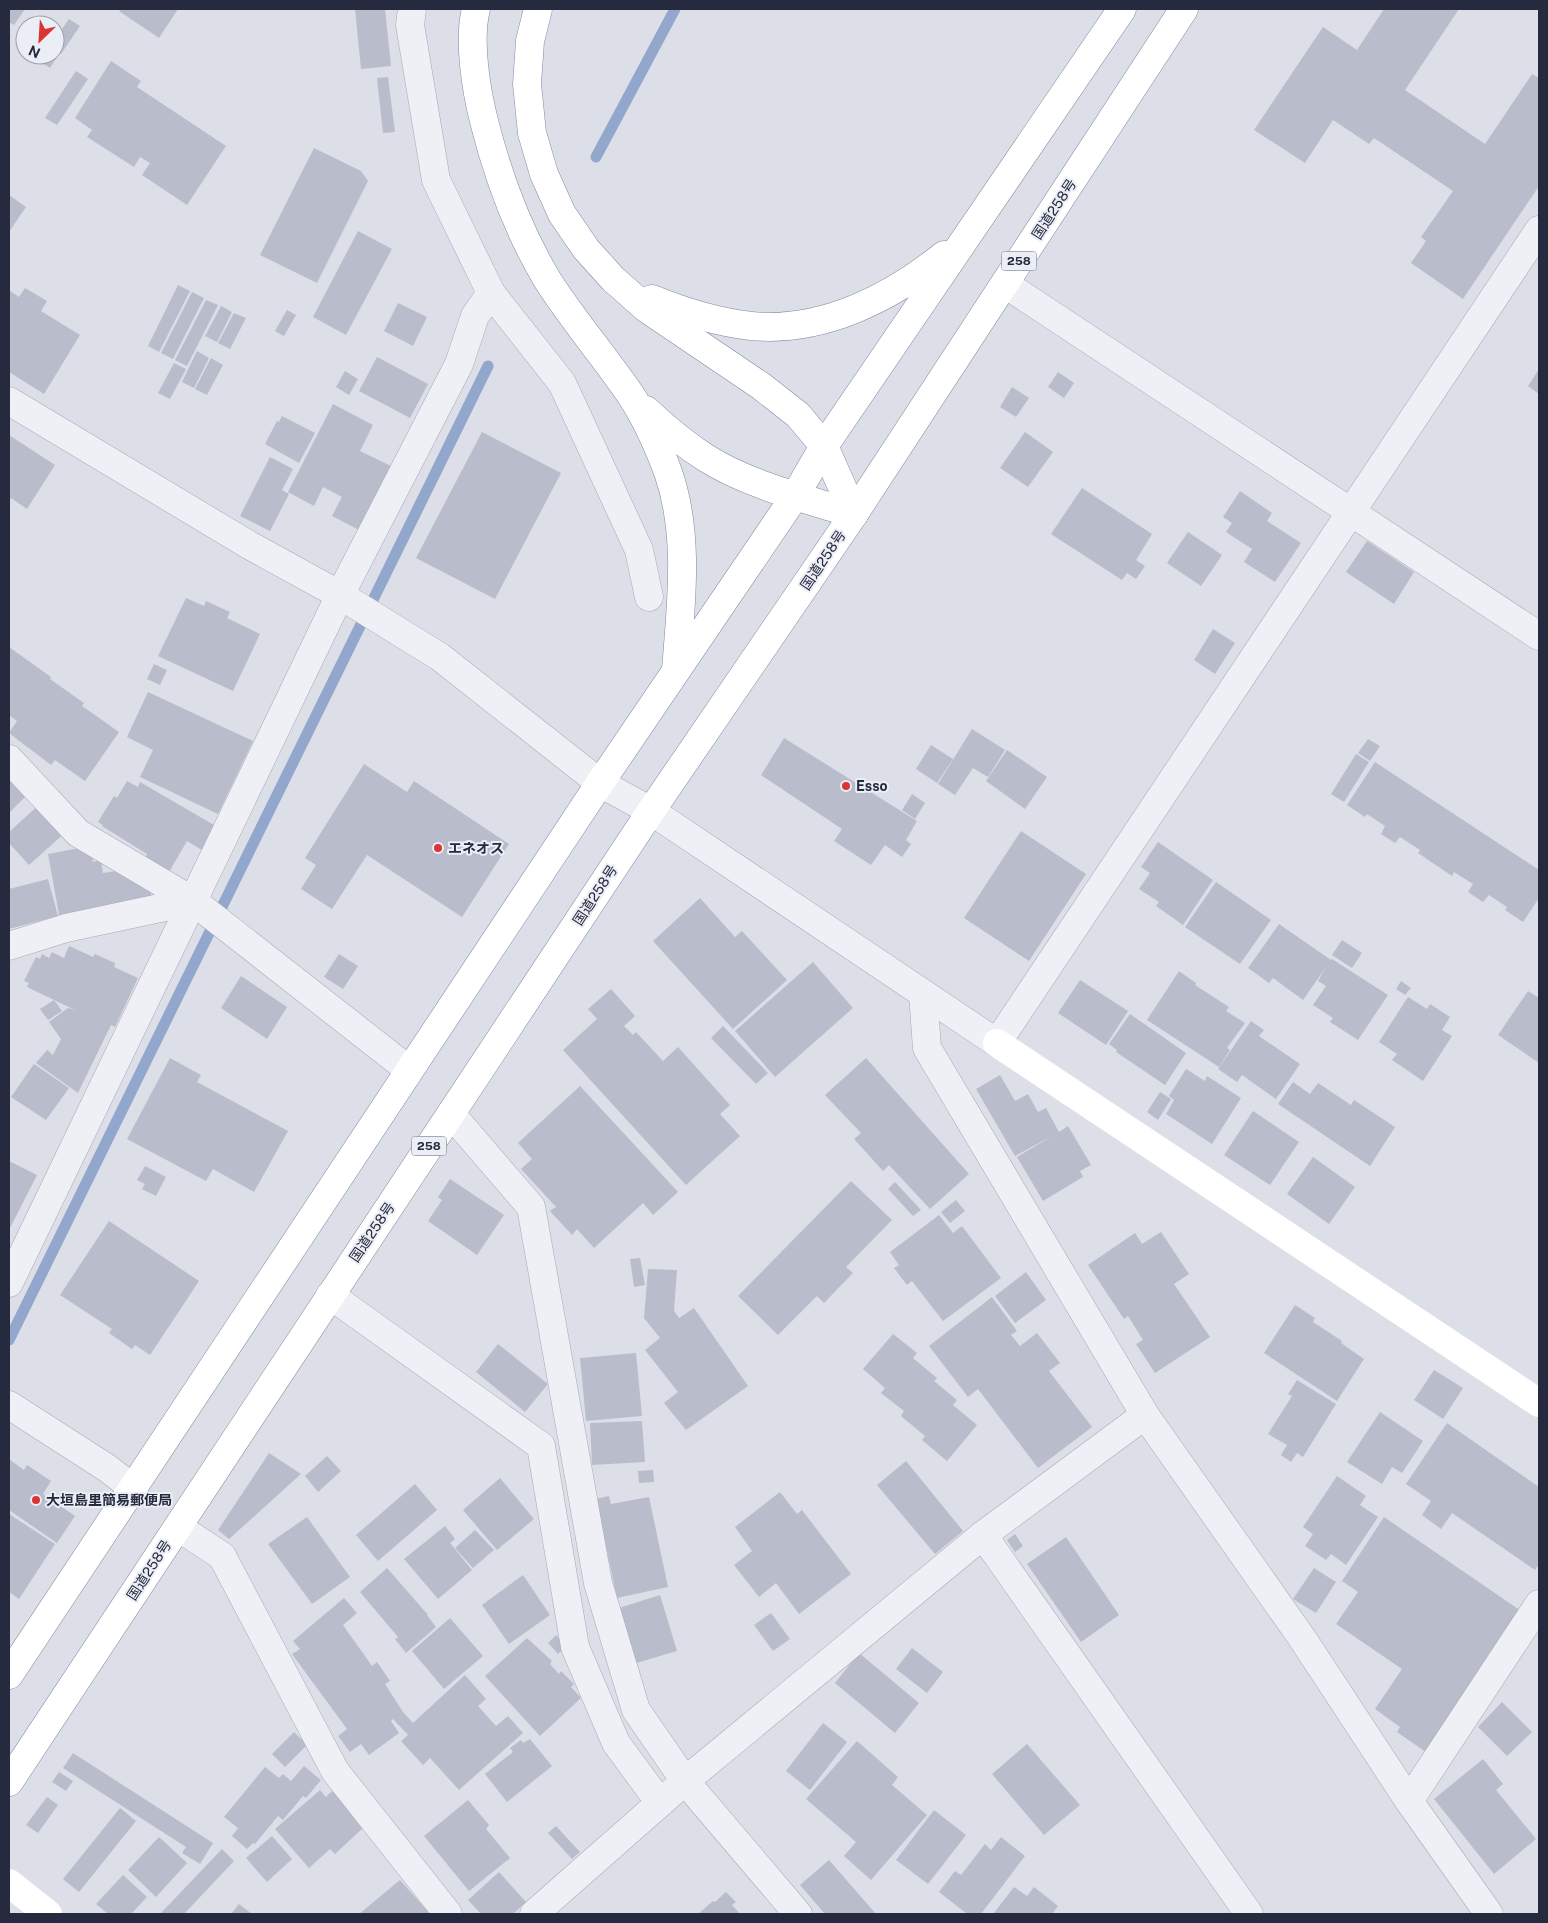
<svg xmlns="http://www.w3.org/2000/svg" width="1548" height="1923" viewBox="0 0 1548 1923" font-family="'Public Sans','Noto Sans JP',sans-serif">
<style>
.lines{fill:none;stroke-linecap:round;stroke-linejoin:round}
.stream{stroke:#93a6cc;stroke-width:11}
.building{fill:#b9bdcb}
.street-casing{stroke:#a5a9b5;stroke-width:29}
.highway-casing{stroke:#8289a0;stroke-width:29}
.street{stroke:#eff0f6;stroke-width:28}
.secondary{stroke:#fff;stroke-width:28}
.highway{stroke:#fff;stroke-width:28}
.poi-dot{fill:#da3434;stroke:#ebeef5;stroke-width:2}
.labels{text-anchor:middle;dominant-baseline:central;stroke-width:4;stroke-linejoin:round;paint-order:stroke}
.shield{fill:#ebeef5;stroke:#606576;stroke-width:1}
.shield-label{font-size:12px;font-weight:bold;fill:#252a3f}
.street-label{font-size:14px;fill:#252a3f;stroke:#ebeef5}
.poi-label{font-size:14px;font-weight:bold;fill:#252a3f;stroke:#ebeef5;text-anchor:start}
</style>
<rect width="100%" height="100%" fill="#dcdfe8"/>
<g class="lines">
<g class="stream">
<polyline points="596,157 675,9"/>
<polyline points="9,1340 488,366"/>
</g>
</g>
<g class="building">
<polygon points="9,9 25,9 14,25 9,22"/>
<polygon points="121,9 178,9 159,38 119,11"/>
<polygon points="355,9 385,9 391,66 361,69"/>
<polygon points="1384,9 1459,9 1405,90 1485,144 1532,74 1539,78 1539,186 1463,299 1411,263 1426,241 1421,237 1453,191 1374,138 1369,144 1333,120 1305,163 1254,130 1323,27 1357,50"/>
<polygon points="69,19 80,26 61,54 55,50 55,39"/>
<polygon points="29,55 54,55 57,57 50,68"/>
<polygon points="111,61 141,81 137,87 226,146 187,205 142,175 150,163 140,157 134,167 87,137 92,130 75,118"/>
<polygon points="76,71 88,79 57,125 45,118"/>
<polygon points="388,77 395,132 383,133 377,78"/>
<polygon points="314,148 361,171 368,181 317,283 260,255"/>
<polygon points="9,195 26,207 9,232"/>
<polygon points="358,231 392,249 346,335 313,317"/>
<polygon points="178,285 190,291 159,352 148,346"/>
<polygon points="25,288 47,301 41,311 80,335 44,394 9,372 9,290 19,297"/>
<polygon points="192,292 204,298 173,359 161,353"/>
<polygon points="206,300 218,305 187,366 175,360"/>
<polygon points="398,303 427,317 413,346 384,331"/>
<polygon points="221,306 232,312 217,342 205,336"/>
<polygon points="287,310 296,315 284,336 275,331"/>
<polygon points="234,313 246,318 230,349 218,343"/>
<polygon points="197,351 209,358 194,388 182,382"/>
<polygon points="377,357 428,384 410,418 359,391"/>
<polygon points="211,358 223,365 207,395 195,389"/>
<polygon points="174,363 186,369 170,399 158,393"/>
<polygon points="1539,369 1539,394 1528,386"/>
<polygon points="345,371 358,379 349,395 336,387"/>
<polygon points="1058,372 1074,383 1064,398 1048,387"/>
<polygon points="1012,387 1029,398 1016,417 1000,407"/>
<polygon points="333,404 373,425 360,451 393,467 361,531 332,516 342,497 323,487 314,506 288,492"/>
<polygon points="282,416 315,433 299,463 265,444 277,421 279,422"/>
<polygon points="482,432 561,473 495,599 416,558"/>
<polygon points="1025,432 1053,452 1028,487 1000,468"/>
<polygon points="9,435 55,465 27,509 11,498 9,502"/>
<polygon points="270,457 293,469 282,490 289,494 270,531 240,516"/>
<polygon points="1082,488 1152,534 1136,560 1145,566 1136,579 1127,573 1122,580 1051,534"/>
<polygon points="1240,491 1272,513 1267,521 1301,543 1275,582 1244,562 1252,549 1226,532 1232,523 1223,517"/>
<polygon points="1188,532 1222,555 1201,586 1167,563"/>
<polygon points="1367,541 1414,572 1394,604 1346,572"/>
<polygon points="186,598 204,606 206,601 230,612 227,618 260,634 233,691 158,656"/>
<polygon points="1213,629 1235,643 1215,674 1194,660"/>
<polygon points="9,647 51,677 50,679 84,703 82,706 119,732 85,781 55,760 51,765 9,733 17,721 9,715"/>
<polygon points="154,664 167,670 160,685 147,679"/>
<polygon points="148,692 253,741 218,814 140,777 153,750 127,737"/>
<polygon points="972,729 1005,750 988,777 973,768 955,795 938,784"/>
<polygon points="784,738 917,821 906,840 911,844 902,857 885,845 871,865 834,841 842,829 761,775"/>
<polygon points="1368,739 1380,746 1370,761 1358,753"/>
<polygon points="931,745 953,759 937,783 916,769"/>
<polygon points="1007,750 1047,777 1025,809 986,781"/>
<polygon points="1356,754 1369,762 1344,802 1331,794"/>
<polygon points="1375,762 1539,870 1539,898 1523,922 1505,910 1507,907 1489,895 1483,902 1468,892 1473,884 1454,872 1452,876 1418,853 1420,850 1400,837 1395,843 1381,834 1385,826 1367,814 1365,817 1347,805"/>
<polygon points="364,764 407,792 414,781 509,844 462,917 367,855 332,909 301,889 316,865 305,858"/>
<polygon points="9,768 31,791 9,813"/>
<polygon points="127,781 138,787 140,782 214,825 202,850 187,841 169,872 145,858 147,854 102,826 103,825 98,822 114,796 117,798"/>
<polygon points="912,794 925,803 915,819 902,810"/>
<polygon points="41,803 67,831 29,865 9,843 9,832"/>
<polygon points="1021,831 1086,874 1029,961 964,918"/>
<polygon points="1158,842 1213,880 1183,925 1156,906 1159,902 1139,889 1150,873 1141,867"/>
<polygon points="90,846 93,862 101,860 103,873 117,871 117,873 130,871 149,883 153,903 60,920 48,854"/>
<polygon points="48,879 58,916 9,929 9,889"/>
<polygon points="1216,882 1271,920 1240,964 1185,927"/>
<polygon points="700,898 735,937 742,931 787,980 733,1029 653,941"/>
<polygon points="1279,924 1331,960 1332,959 1388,995 1358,1040 1330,1022 1333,1018 1313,1005 1326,986 1318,981 1326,967 1303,1000 1273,978 1269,983 1248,968"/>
<polygon points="1342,940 1362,953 1352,968 1332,955"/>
<polygon points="69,946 93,957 95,954 115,963 114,967 138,978 115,1027 111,1025 78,1093 36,1063 47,1050 53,1055 61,1039 49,1022 68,1008 75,1010 27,987 29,983 24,981 36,957 40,959 42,954 49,958 52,952 64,958"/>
<polygon points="339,954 358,966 343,989 324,977"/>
<polygon points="813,962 853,1008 775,1077 735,1031"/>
<polygon points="1179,971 1196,983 1195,985 1229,1007 1226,1011 1245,1023 1227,1048 1230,1050 1219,1067 1147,1020"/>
<polygon points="241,976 287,1007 267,1039 221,1008"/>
<polygon points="1080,980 1128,1011 1106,1045 1058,1013"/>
<polygon points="1401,981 1411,988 1405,995 1396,989"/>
<polygon points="611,989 635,1016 624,1026 633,1035 636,1032 663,1061 678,1047 730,1105 720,1114 740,1136 686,1185 563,1050 597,1019 588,1009"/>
<polygon points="1528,991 1539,998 1539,1063 1498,1035"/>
<polygon points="1408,997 1427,1009 1430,1004 1450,1017 1442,1030 1452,1036 1423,1081 1392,1060 1397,1054 1379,1042"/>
<polygon points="54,1000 62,1011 48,1020 40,1009"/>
<polygon points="1130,1014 1186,1053 1165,1085 1116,1052 1117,1050 1109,1044"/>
<polygon points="1251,1021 1264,1030 1259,1036 1300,1064 1276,1099 1242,1075 1237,1082 1218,1069"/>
<polygon points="723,1026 768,1073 756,1084 711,1038"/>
<polygon points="170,1058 201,1075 197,1082 288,1131 254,1192 213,1169 206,1181 127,1139"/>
<polygon points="866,1058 969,1174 930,1209 889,1165 883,1171 854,1139 861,1133 825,1095"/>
<polygon points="34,1064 69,1088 46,1120 11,1097"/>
<polygon points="1186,1069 1205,1081 1207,1076 1241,1098 1212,1144 1166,1114 1174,1100 1169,1096"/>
<polygon points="1000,1075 1015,1101 1028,1094 1038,1112 1046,1108 1059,1132 1068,1126 1091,1165 1080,1171 1083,1177 1043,1201 1017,1157 1052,1136 1015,1156 976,1089"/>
<polygon points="1293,1082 1310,1094 1318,1083 1351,1105 1354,1100 1395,1127 1370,1166 1278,1104"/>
<polygon points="580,1086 678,1192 653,1215 643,1203 594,1248 577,1229 572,1235 550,1211 556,1207 521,1169 532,1159 518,1143"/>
<polygon points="1160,1092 1171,1099 1158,1120 1147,1112"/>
<polygon points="1253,1111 1299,1142 1270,1185 1224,1155"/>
<polygon points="1313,1157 1355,1187 1329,1224 1287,1194"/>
<polygon points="9,1161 37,1175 10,1228 9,1227"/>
<polygon points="145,1166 166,1177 156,1196 142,1189 145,1184 137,1180"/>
<polygon points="450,1179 504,1215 477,1255 428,1221 442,1200 438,1197"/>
<polygon points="851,1181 892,1220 846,1267 853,1273 824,1303 817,1296 778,1335 738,1296"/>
<polygon points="895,1182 921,1210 913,1216 888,1189"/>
<polygon points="956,1200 965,1211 950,1223 941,1212"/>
<polygon points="939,1215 953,1233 962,1226 1001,1278 943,1321 912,1281 907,1285 894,1268 899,1265 890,1252"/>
<polygon points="109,1221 199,1281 150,1355 135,1345 132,1349 109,1333 112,1329 60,1295"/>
<polygon points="1161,1232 1189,1274 1174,1284 1210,1337 1155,1373 1136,1344 1143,1340 1128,1316 1124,1319 1088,1265 1135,1233 1142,1244"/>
<polygon points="640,1258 645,1285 634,1287 630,1259"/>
<polygon points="648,1269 677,1270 674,1311 679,1318 694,1308 748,1386 686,1430 664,1403 678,1392 645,1350 660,1338 644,1318"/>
<polygon points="1026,1272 1046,1300 1015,1323 995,1296"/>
<polygon points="992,1297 1017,1331 1011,1335 1020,1346 1037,1333 1060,1363 1049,1371 1092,1427 1038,1468 978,1389 968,1397 929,1346"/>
<polygon points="1295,1305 1315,1318 1313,1322 1342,1341 1341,1343 1364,1359 1337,1401 1264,1353"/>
<polygon points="893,1334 917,1353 913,1358 937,1378 934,1381 957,1400 953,1405 977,1425 947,1461 922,1440 925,1436 901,1416 904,1411 881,1393 885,1388 863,1369"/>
<polygon points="498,1344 548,1384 525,1412 476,1372"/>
<polygon points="636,1353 642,1416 586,1421 580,1358"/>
<polygon points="1434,1370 1463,1388 1443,1419 1414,1400"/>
<polygon points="1297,1380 1336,1404 1303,1457 1297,1453 1291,1462 1281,1455 1287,1445 1268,1434 1292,1396 1288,1394"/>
<polygon points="1380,1412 1423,1441 1402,1473 1392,1467 1382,1484 1347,1462"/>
<polygon points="642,1421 645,1462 592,1465 590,1423"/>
<polygon points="1447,1423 1539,1487 1539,1564 1535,1570 1452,1513 1441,1529 1422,1515 1431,1501 1406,1484"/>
<polygon points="269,1453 301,1474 229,1539 218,1530"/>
<polygon points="327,1456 341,1471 318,1492 305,1476"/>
<polygon points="9,1459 24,1470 27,1465 51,1481 43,1494 75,1516 57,1543 9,1510"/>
<polygon points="906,1461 963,1531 935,1554 877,1485"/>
<polygon points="653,1470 654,1482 639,1483 638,1471"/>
<polygon points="1337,1476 1366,1496 1360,1505 1378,1517 1346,1565 1331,1554 1326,1560 1305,1546 1313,1534 1303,1527"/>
<polygon points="500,1478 534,1519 497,1550 463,1510"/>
<polygon points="415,1484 437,1510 378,1561 356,1535"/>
<polygon points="780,1492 797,1514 802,1510 851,1574 799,1614 776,1583 759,1597 734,1565 752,1551 735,1527"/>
<polygon points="609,1496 611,1504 649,1497 668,1587 617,1598 596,1499"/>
<polygon points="9,1514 55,1544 19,1599 9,1592"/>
<polygon points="307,1517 350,1577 312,1604 268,1544"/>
<polygon points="1384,1517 1521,1611 1426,1752 1397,1732 1400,1727 1375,1709 1402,1669 1336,1624 1358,1592 1342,1581"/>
<polygon points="445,1526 455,1539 450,1543 472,1570 438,1599 404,1559"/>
<polygon points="475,1530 494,1550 473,1568 455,1548"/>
<polygon points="1015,1534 1023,1546 1015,1552 1007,1540"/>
<polygon points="1066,1537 1119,1615 1081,1642 1027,1564"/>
<polygon points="387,1568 428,1615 427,1615 436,1627 406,1653 395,1639 398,1637 360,1592"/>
<polygon points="1314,1568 1336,1582 1316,1613 1293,1599"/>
<polygon points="523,1575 550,1615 509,1644 482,1605"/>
<polygon points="660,1595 677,1651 633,1664 616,1609"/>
<polygon points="344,1598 357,1613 343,1625 372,1666 377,1662 390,1681 385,1684 403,1712 413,1723 465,1675 486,1699 478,1706 496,1726 508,1716 523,1733 459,1790 430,1758 423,1765 401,1741 408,1735 393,1719 391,1721 399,1733 369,1755 361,1744 350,1752 338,1736 347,1729 292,1654 300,1649 293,1641"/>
<polygon points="771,1613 790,1639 773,1651 754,1625"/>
<polygon points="450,1618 483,1656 444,1689 412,1651"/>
<polygon points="556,1635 566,1646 558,1654 548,1643"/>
<polygon points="527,1638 552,1661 550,1664 559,1674 561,1671 574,1684 571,1687 581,1698 540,1736 485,1676"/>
<polygon points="912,1648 943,1672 927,1693 896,1669"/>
<polygon points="859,1653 919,1703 895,1733 835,1683"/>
<polygon points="1502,1702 1532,1732 1507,1756 1478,1727"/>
<polygon points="823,1723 847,1742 810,1790 786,1771"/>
<polygon points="294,1732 307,1745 285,1767 272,1754"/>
<polygon points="530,1739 552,1766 507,1802 485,1774 513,1752 510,1748 521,1740 523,1743"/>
<polygon points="857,1741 898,1777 892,1785 927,1815 871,1880 844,1856 856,1842 806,1799"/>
<polygon points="1027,1744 1080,1805 1044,1835 992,1774"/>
<polygon points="73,1753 213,1843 200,1864 182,1853 186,1847 63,1768"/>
<polygon points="1483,1759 1503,1784 1496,1790 1536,1839 1494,1874 1434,1799"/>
<polygon points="304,1766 321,1780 306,1798 303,1796 283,1820 278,1816 255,1844 253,1843 247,1849 232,1836 238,1828 224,1817 265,1767 279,1778 283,1774 291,1781"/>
<polygon points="59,1772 73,1781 66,1791 52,1782"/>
<polygon points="320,1790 326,1797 332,1791 364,1827 335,1854 330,1849 309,1868 275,1829"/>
<polygon points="47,1797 58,1805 38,1833 26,1825"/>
<polygon points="468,1800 489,1825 486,1829 510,1858 469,1891 424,1836"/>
<polygon points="120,1808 136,1821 79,1892 63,1879"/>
<polygon points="934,1810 966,1835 928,1884 896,1860"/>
<polygon points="556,1826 580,1852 572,1859 548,1833"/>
<polygon points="272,1836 292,1859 267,1882 246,1858"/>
<polygon points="159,1837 187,1863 156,1897 128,1870"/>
<polygon points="1001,1837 1025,1856 981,1914 965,1914 966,1913 939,1892 955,1871 961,1875 985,1844 991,1850"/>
<polygon points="222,1849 234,1861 184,1914 160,1914"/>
<polygon points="829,1860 876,1914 825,1914 800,1885"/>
<polygon points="499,1872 526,1902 513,1914 481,1914 468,1900"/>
<polygon points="123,1875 147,1897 131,1914 108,1914 96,1904"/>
<polygon points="400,1880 430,1914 359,1914"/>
<polygon points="1014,1887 1027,1896 1034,1887 1058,1906 1052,1914 993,1914"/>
<polygon points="726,1892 736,1902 732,1905 740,1914 698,1914 713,1901 715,1902"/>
<polygon points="239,1904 252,1914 231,1914"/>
</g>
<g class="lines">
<defs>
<g id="street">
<polyline points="412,9 410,25 436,180 491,293 562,383 639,550 649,597"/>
<polyline points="1005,284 1539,636"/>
<polyline points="9,401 249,545 340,595 440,657 600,783 651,811 997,1043 1539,230"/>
<polyline points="9,759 78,833 193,901 409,1070"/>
<polyline points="9,946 66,928 193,901"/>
<polyline points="923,994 927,1048 1145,1415 1302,1638 1409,1801 1489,1914"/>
<polyline points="451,1114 531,1207 598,1583 636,1710 685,1781 798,1914"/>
<polyline points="9,1283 340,595 459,364 475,316 491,293"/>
<polyline points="330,1295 541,1446 575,1647 616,1743 660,1803"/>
<polyline points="9,1405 107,1468 133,1488"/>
<polyline points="178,1527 222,1556 335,1771 448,1914"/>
<polyline points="983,1535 1249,1914"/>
<polyline points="1409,1801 1539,1604"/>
<polyline points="534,1914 685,1781 983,1535 1145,1415"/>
</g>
<g id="highway">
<path d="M476 9C468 39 476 90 484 121 498 177 518 231 548 281 573 320 604 356 630 394 646 418 658 445 668 472 690 535 681 605 676 670"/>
<polyline points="538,9 530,41 527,84 532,133 544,174 562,214 586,249 613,279 647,309 761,386 798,415 824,446 854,514"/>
<path d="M652 299C684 312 716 322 751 326 822 333 891 298 944 255"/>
<path d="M646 410C665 428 684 444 706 458 749 485 806 499 854 514"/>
<polyline points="9,1675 600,783 795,496 824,446 1122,9"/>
<polyline points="9,1782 651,811 854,514 1184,9"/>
</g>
</defs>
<use href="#street" class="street-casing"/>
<use href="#highway" class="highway-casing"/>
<use href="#street" class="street"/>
<g class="secondary">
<polyline points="997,1043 1539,1403"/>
<polyline points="9,1883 48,1914"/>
</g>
<use href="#highway" class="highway"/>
</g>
<g class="poi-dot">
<circle cx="846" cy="786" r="5"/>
<circle cx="438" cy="848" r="5"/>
<circle cx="36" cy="1500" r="5"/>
</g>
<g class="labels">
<g class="shield">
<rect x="1001.5" y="251.5" width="35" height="19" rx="4"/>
<rect x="411.5" y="1136.5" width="35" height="19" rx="4"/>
</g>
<g class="shield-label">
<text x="1019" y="261">258</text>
<text x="429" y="1146">258</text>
</g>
<g class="street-label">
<text transform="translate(1054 209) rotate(-57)">国道258号</text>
<text transform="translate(823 560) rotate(-56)">国道258号</text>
<text transform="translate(595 895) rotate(-57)">国道258号</text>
<text transform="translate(372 1232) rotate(-56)">国道258号</text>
<text transform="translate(149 1570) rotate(-57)">国道258号</text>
</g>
<g class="poi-label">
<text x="856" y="786">Esso</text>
<text x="448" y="848">エネオス</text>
<text x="46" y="1500">大垣島里簡易郵便局</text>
</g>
</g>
<rect width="1548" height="1923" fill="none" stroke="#252a3f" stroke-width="20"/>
<g transform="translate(40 40) rotate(205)"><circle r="24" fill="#ebeef5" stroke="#9ca0ac"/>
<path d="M0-4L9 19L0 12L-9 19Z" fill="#da3434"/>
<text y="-8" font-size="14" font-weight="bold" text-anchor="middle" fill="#252a3f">N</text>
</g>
</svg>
